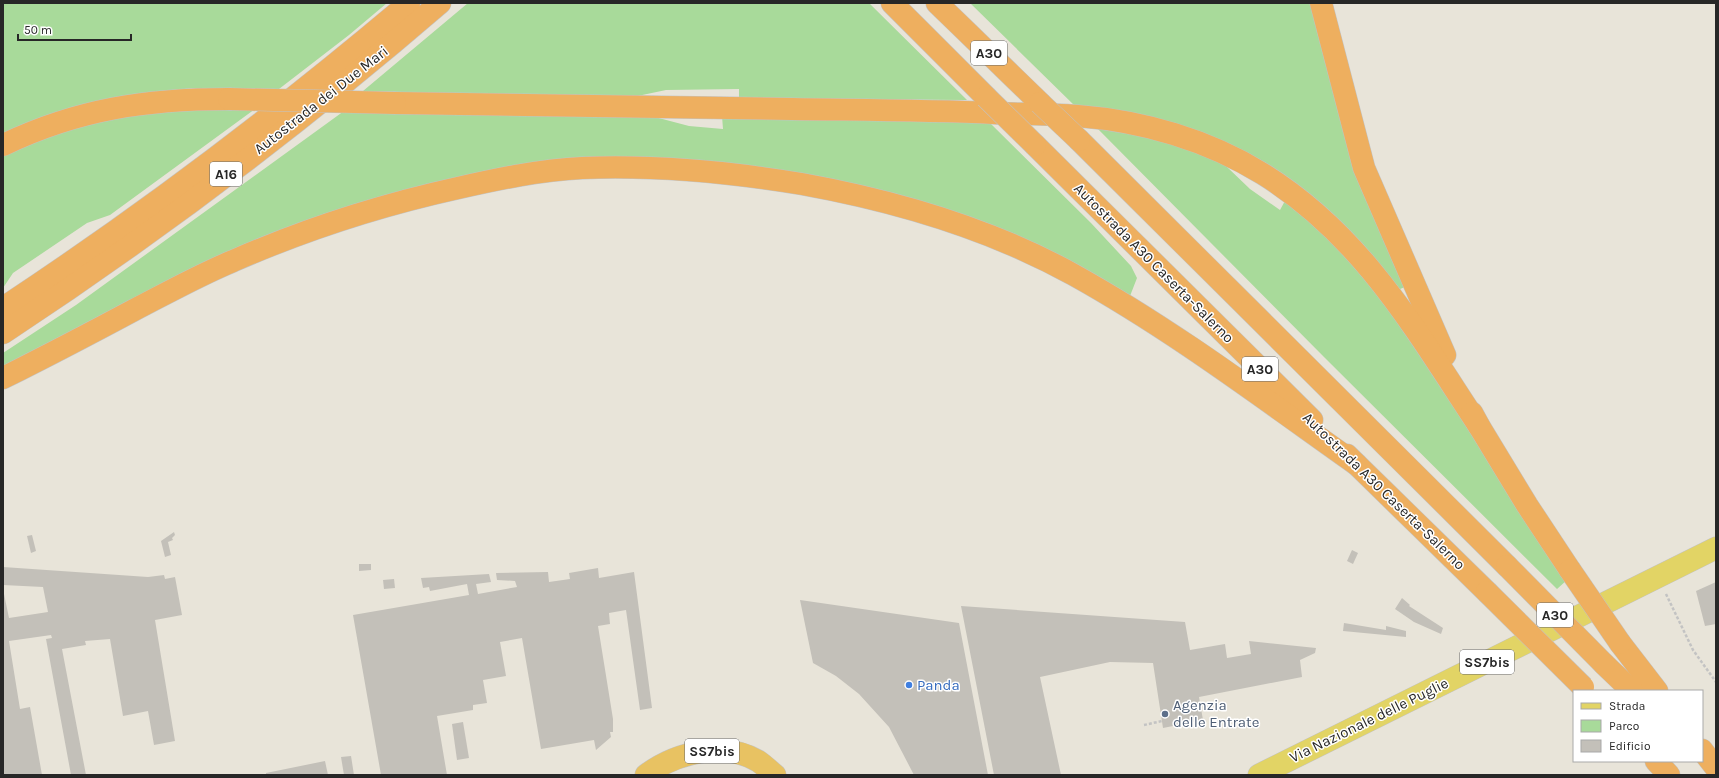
<svg xmlns="http://www.w3.org/2000/svg" width="1719" height="778" viewBox="0 0 1719 778" font-family="Karla,sans-serif">
<style>
.green{fill:#a8da9a}
.building{fill:#c3c0b9}
.lines{fill:none;stroke-linecap:round;stroke-linejoin:round}
.primary-casing{stroke:#c3c3c3;stroke-width:23}
.trunk-casing{stroke:#c3c3c3;stroke-width:23}
.motorway-casing{stroke:#c3c3c3;stroke-width:23}
.path{stroke:#c3c3c3;stroke-width:2.5;stroke-dasharray:3 2;stroke-linecap:butt}
.primary{stroke:#e2d465;stroke-width:22}
.trunk{stroke:#e8c262;stroke-width:22}
.motorway{stroke:#eeaf5f;stroke-width:22}
.motorway-bridge-casing{stroke:#c3c3c3;stroke-width:23;stroke-linecap:butt}
.motorway-bridge{stroke:#eeaf5f;stroke-width:22}
.shop-dot{fill:#3f7fe0;stroke:#fff;stroke-width:1.5}
.service-dot{fill:#5c6f8a;stroke:#fff;stroke-width:1.5}
.labels{text-anchor:middle;dominant-baseline:central;stroke-width:3;stroke-linejoin:round;paint-order:stroke}
.shield{fill:#fff;stroke:#686868;stroke-width:1}
.shield-label{font-size:14px;font-weight:bold;fill:#272727}
.street-label{font-size:15px;fill:#272727;stroke:#fff}
.shop-label{font-size:15px;fill:#366cbe;stroke:#fff;text-anchor:start}
.service-label{font-size:15px;fill:#4e5e75;stroke:#fff;text-anchor:start}
</style>
<rect width="100%" height="100%" fill="#e8e4d9"/>
<g class="green">
<polygon points="4,3 387,3 349,35 279,89 196,88 161,91 140,94 3,135"/>
<polygon points="468,3 869,3 967,100 828,99 739,101 739,89 666,90 628,98 363,91"/>
<polygon points="970,3 1319,3 1405,287 1400,289 1375,260 1263,165 1077,108"/>
<polygon points="255,109 110,215 87,223 13,273 3,288 3,154 59,131 157,110"/>
<polygon points="344,111 651,116 689,126 723,129 722,116 989,122 1091,223 1131,266 1137,278 1130,296 1015,238 702,161 395,196 3,369 3,353 76,305"/>
<polygon points="1096,127 1165,141 1213,159 1226,166 1250,189 1280,210 1286,199 1314,221 1391,308 1567,580 1557,589 1324,357"/>
</g>
<g class="building">
<polygon points="174,532 175,535 172,538 173,540 168,542 171,555 165,557 161,541"/>
<polygon points="32,535 36,551 31,553 27,536"/>
<polygon points="1352,550 1358,553 1353,564 1347,561"/>
<polygon points="359,564 371,564 371,570 359,571"/>
<polygon points="3,567 148,577 164,575 165,579 175,577 182,615 155,620 175,741 154,745 148,711 123,716 110,639 85,641 86,645 62,649 86,775 71,775 46,639 52,638 51,635 9,641 20,709 30,707 42,775 3,775 3,589 9,618 48,612 43,587 3,585"/>
<polygon points="598,568 599,578 634,572 652,708 640,710 626,610 609,613 610,624 598,626 613,719 613,732 610,732 611,737 596,750 594,740 541,749 522,638 500,642 506,676 483,680 487,703 473,705 473,710 437,716 447,775 381,775 353,615 469,595 467,584 430,591 429,587 423,588 421,578 489,574 491,582 476,584 478,594 517,587 515,581 497,580 496,573 548,572 549,582 570,579 569,573"/>
<polygon points="394,579 395,588 384,589 383,580"/>
<polygon points="1716,582 1716,624 1705,626 1696,591"/>
<polygon points="1402,598 1410,605 1409,606 1443,628 1441,634 1414,622 1395,609"/>
<polygon points="800,600 959,623 988,775 914,775 889,727 859,694 836,676 813,663"/>
<polygon points="961,606 1185,622 1190,650 1225,644 1227,658 1251,654 1249,641 1316,648 1315,653 1300,660 1302,677 1199,697 1203,720 1163,728 1153,663 1110,662 1040,677 1061,775 994,775"/>
<polygon points="1344,623 1386,630 1386,626 1406,631 1406,637 1343,631"/>
<polygon points="463,722 469,758 457,760 452,724"/>
<polygon points="351,756 354,775 344,775 341,757"/>
<polygon points="325,761 328,775 266,775 266,773"/>
</g>
<g class="lines">
<defs>
<polyline id="primary" points="1259,775 1716,548"/>
<path id="trunk" d="M646 775C677 752 724 741 758 761 764 765 770 771 775 775"/>
<g id="motorway">
<polyline points="892,3 986,97"/>
<polyline points="937,3 1040,103"/>
<polyline points="1321,3 1364,168 1445,355"/>
<path d="M395 103C527 105 660 107 792 109 859 110 926 110 993 113 1021 114 1050 114 1078 116 1143 121 1208 140 1263 174 1363 236 1416 331 1479 426"/>
<polyline points="1079,140 1507,566"/>
<path d="M3 145C78 109 147 99 229 99"/>
<polyline points="1035,145 1312,420"/>
<path d="M3 308C144 215 280 112 409 3"/>
<path d="M3 333C155 233 302 122 440 3"/>
<path d="M3 378C47 356 91 333 134 310 167 293 199 275 233 261 306 229 381 205 458 188 498 179 540 170 582 168 656 165 729 172 802 184 896 201 991 229 1074 275 1173 330 1264 399 1356 464"/>
<polyline points="1472,413 1479,426 1527,505 1570,570"/>
<polyline points="1347,455 1487,592"/>
<polyline points="1620,643 1657,691"/>
<polyline points="1604,664 1632,691"/>
<polyline points="1702,750 1716,768"/>
<polyline points="1656,761 1669,775"/>
</g>
</defs>
<use href="#primary" class="primary-casing"/>
<use href="#trunk" class="trunk-casing"/>
<use href="#motorway" class="motorway-casing"/>
<g class="path">
<polyline points="1666,594 1693,650 1716,682"/>
<polyline points="1144,725 1162,721"/>
</g>
<use href="#primary" class="primary"/>
<use href="#trunk" class="trunk"/>
<use href="#motorway" class="motorway"/>
<defs>
<g id="motorway-bridge">
<polyline points="986,97 1035,145"/>
<polyline points="229,99 395,103"/>
<polyline points="1040,103 1079,140"/>
<polyline points="1507,566 1604,664"/>
<polyline points="1570,570 1620,643"/>
<polyline points="1487,592 1583,687"/>
</g>
</defs>
<use href="#motorway-bridge" class="motorway-bridge-casing"/>
<use href="#motorway-bridge" class="motorway-bridge"/>
</g>
<circle class="shop-dot" cx="909" cy="685" r="4"/>
<circle class="service-dot" cx="1165" cy="714" r="4"/>
<g class="labels">
<g class="shield">
<rect x="971" y="41" width="36" height="24" rx="3"/>
<rect x="210" y="162" width="32" height="24" rx="3"/>
<rect x="1242" y="357" width="36" height="24" rx="3"/>
<rect x="1537" y="603" width="36" height="24" rx="3"/>
<rect x="1460" y="650" width="54" height="24" rx="3"/>
<rect x="685" y="739" width="54" height="24" rx="3"/>
</g>
<g class="shield-label">
<text x="989" y="53">A30</text>
<text x="226" y="174">A16</text>
<text x="1260" y="369">A30</text>
<text x="1555" y="615">A30</text>
<text x="1487" y="662">SS7bis</text>
<text x="712" y="751">SS7bis</text>
</g>
<g class="street-label">
<text transform="translate(321 100) rotate(-38)">Autostrada dei Due Mari</text>
<text transform="translate(1154 263) rotate(45)">Autostrada A30 Caserta-Salerno</text>
<text transform="translate(1384 491) rotate(44)">Autostrada A30 Caserta-Salerno</text>
<text transform="translate(1369 720) rotate(-26)">Via Nazionale delle Puglie</text>
</g>
<g class="shop-label">
<text x="917" y="685">Panda</text>
</g>
<g class="service-label">
<text x="1173" y="705">Agenzia<tspan x="1173" dy="17">delle Entrate</tspan></text>
</g>
</g>
<rect width="1719" height="778" fill="none" stroke="#272727" stroke-width="8"/>
<rect x="1573" y="690" width="130" height="72" fill="#ffffff" stroke="#a9a9a9"/>
<rect x="1581" y="703" width="20" height="6" fill="#e2d465" stroke="#a9a9a9"/>
<text x="1609" y="710" font-size="12" fill="#272727">Strada</text>
<rect x="1581" y="720" width="20" height="12" fill="#a8da9a" stroke="#a9a9a9"/>
<text x="1609" y="730" font-size="12" fill="#272727">Parco</text>
<rect x="1581" y="740" width="20" height="12" fill="#c3c0b9" stroke="#a9a9a9"/>
<text x="1609" y="750" font-size="12" fill="#272727">Edificio</text>
<path d="M18 34v6h113v-6" fill="none" stroke="#272727" stroke-width="2"/>
<text x="24" y="34" font-size="12" fill="#272727" stroke="#ffffff" stroke-width="3" paint-order="stroke">50 m</text>
</svg>
